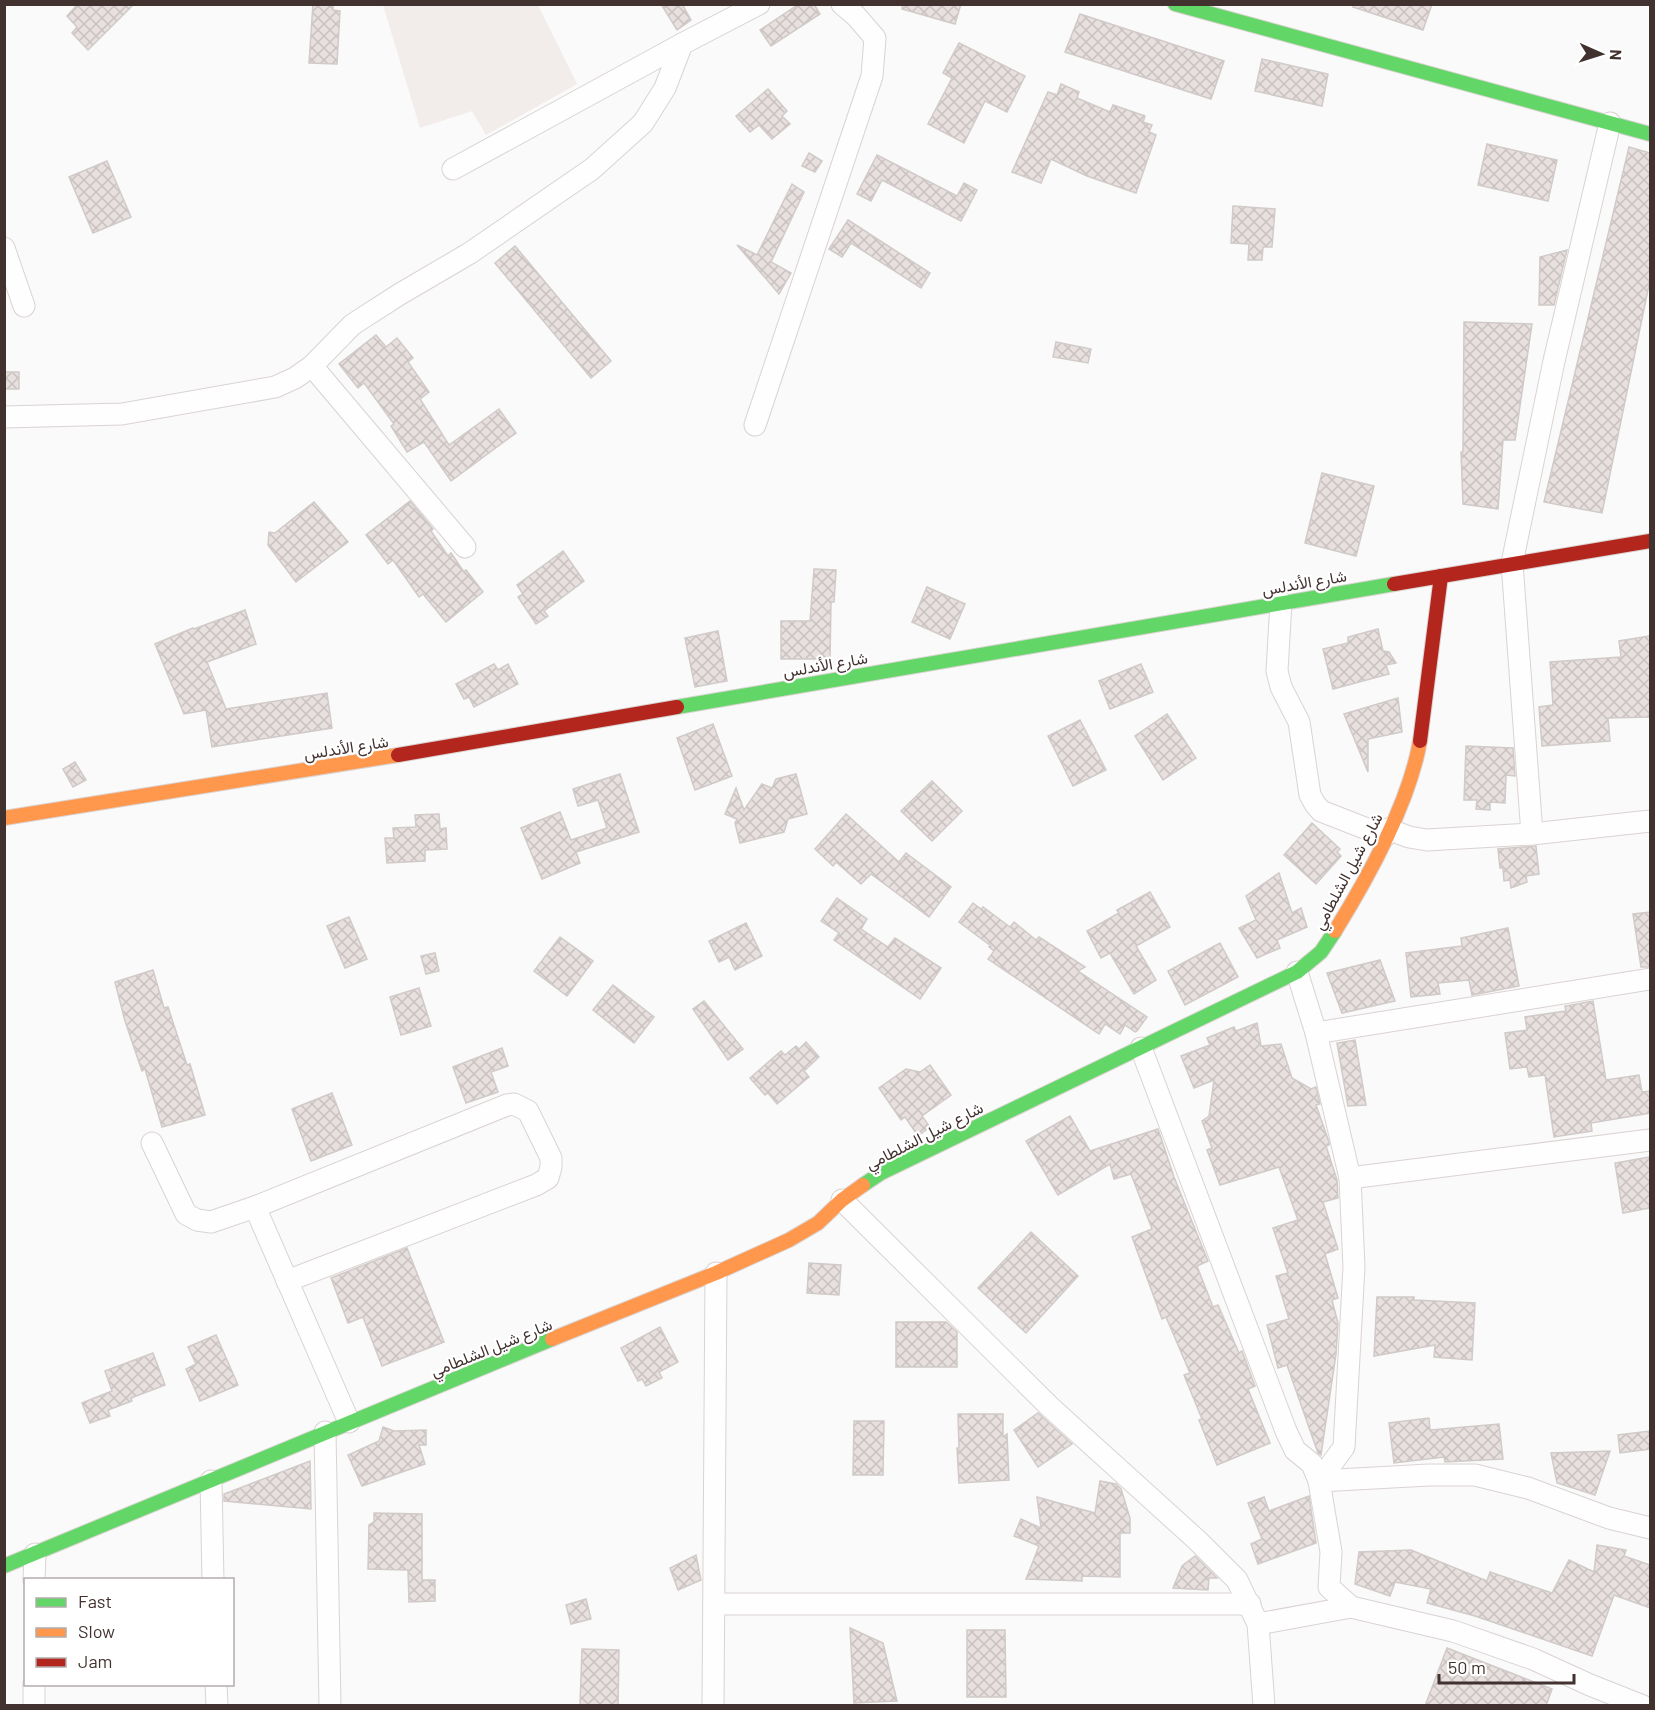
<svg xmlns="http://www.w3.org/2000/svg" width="1655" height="1710" viewBox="0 0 1655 1710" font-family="Barlow,Vazirmatn,sans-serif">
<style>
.built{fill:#f2ecea}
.building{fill:url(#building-cross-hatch);stroke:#d0cac8;stroke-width:1.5}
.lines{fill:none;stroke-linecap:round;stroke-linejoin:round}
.street-casing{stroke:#dad3d1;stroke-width:23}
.fast-casing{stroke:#dad3d1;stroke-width:16}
.slow-casing{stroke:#dad3d1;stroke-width:16}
.jam-casing{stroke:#dad3d1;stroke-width:16}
.street{stroke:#fefefe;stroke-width:21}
.fast{stroke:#63d668;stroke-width:14}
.slow{stroke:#ff974d;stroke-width:14}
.jam{stroke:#b3261e;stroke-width:14}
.labels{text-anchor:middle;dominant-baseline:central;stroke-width:4.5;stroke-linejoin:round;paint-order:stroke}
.street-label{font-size:16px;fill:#41322f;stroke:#fff}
</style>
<defs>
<pattern id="building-cross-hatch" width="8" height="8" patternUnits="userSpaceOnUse" patternTransform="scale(1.5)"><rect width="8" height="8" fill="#e8e0de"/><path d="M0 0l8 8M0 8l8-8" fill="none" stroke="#c8c1bf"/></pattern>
</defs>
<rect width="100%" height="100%" fill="#fafafa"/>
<polygon class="built" points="383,5 538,5 577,84 486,135 472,111 420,128"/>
<g class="building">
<polygon points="78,4 134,4 88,50 72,33 77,27 67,16"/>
<polygon points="313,4 333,4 333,10 340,11 337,64 309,63"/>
<polygon points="661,4 682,4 691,20 677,30"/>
<polygon points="799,4 814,4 820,14 771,46 760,30"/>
<polygon points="903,4 961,4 955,24 902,9"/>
<polygon points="1354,4 1432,4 1423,30 1353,7"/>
<polygon points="1080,14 1224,61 1211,99 1065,52"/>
<polygon points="959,43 1025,76 1007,112 985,101 964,143 928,124 952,78 943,73"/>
<polygon points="1262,59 1328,74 1322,106 1255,91"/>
<polygon points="1061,84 1079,92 1077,98 1110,112 1113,105 1145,116 1143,122 1152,125 1149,132 1156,135 1136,193 1087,176 1051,159 1041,183 1012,172 1048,92 1057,95"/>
<polygon points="768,89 787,111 782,116 790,124 772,139 759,125 750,132 736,116"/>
<polygon points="1487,144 1557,160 1548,201 1478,185"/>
<polygon points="1629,147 1650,153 1650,280 1602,513 1544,502"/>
<polygon points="809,153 822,161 815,172 802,166"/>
<polygon points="877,155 957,196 964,183 977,190 961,221 882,180 871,201 857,194"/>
<polygon points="107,161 131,217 93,233 69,177"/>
<polygon points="792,184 804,192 771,262 791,273 779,294 737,245 757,255"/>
<polygon points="1233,206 1275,209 1272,247 1263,247 1262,260 1248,260 1249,244 1231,243"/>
<polygon points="848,220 930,273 921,288 851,243 842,257 829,249"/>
<polygon points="515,246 611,361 591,378 495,263"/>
<polygon points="1567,250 1554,305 1539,305 1540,257"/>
<polygon points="1464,322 1532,324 1515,440 1503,440 1498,509 1463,504 1461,452 1463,452"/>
<polygon points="376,335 386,347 397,338 413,358 408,362 429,392 420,399 449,445 499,409 516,433 451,481 424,442 407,452 391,426 394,424 364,383 358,388 339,364"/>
<polygon points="1056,342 1091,349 1088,363 1053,357"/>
<rect x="4" y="372" width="15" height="17"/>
<polygon points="1322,473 1374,486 1356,556 1305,543"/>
<polygon points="410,501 433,529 431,531 448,556 451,553 464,572 466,570 483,592 446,622 423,594 419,597 393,560 388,564 366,535"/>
<polygon points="314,502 348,542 296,582 268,545 269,532 275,533"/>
<polygon points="563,551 584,581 544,611 548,616 536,624 518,597 523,594 517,585"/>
<polygon points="814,569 836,570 834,602 831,602 830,659 781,659 781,621 810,621"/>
<polygon points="927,587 965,604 950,639 912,622"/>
<polygon points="245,610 256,644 207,662 226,709 327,693 332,728 212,747 206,710 184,714 155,644 193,628 194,629"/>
<polygon points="1378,629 1383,651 1389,652 1396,663 1386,665 1389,674 1333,689 1323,649 1348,643 1348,637"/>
<polygon points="718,631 727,681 695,687 685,638"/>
<polygon points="1650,636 1650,717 1608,718 1610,741 1542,746 1539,707 1553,705 1550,662 1621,657 1619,641"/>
<polygon points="494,664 498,670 508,664 518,684 474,707 469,697 464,699 456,684"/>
<polygon points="1141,664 1153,692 1110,709 1099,681"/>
<polygon points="1398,698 1402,732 1368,739 1368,772 1344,714"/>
<polygon points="1167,714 1196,758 1163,780 1135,736"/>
<polygon points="1080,720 1106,770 1073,786 1048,736"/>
<polygon points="713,724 732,776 695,790 677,738"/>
<polygon points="1466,746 1513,748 1515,776 1506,775 1505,803 1490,802 1490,810 1476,809 1477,800 1464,800"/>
<polygon points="75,762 86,780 73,787 63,769"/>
<polygon points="620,774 639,832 576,852 580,863 542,879 521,828 560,812 571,840 607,828 598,800 578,806 573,789"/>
<polygon points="796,774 807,814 788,819 784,832 740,843 735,823 737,819 725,814 736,788 744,810 762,784 772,788 776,779"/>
<polygon points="932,781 962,811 932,841 901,811"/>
<polygon points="439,814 440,829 446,828 447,849 425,850 425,861 387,863 385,838 394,838 393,828 416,827 415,815"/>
<polygon points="846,814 899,862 906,853 951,887 929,917 871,874 861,884 836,862 833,866 815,849"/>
<polygon points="1312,823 1340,849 1337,852 1341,856 1316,884 1284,855"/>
<polygon points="1536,846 1539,874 1526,876 1527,882 1511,888 1510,880 1504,881 1503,868 1500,868 1498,849"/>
<polygon points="1279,873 1292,913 1301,908 1307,927 1277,940 1280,948 1257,958 1239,928 1256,920 1246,896"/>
<polygon points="1150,892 1170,927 1136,946 1156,980 1134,994 1110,953 1101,958 1087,931 1119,913 1117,910"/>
<polygon points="837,898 867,919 861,929 888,947 895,938 941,968 920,999 834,940 839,933 821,921"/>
<polygon points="973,903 981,909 983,907 1010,927 1014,922 1036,940 1039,937 1085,967 1078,971 1147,1017 1137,1031 1135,1032 1125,1025 1120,1034 1105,1024 1099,1034 988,959 994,951 989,947 991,946 959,922"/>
<polygon points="1650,912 1650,967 1641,967 1633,914"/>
<polygon points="349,917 367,959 345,968 327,926"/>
<polygon points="746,923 762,956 735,970 729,957 719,962 709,941"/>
<polygon points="1508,928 1519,986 1472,995 1469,980 1438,983 1440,994 1411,997 1406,953 1462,946 1461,938"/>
<polygon points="560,937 593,961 567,996 534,971"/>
<polygon points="1220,943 1238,977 1185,1005 1168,971"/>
<polygon points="435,953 439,971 426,974 421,956"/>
<polygon points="1380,960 1395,1001 1342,1013 1327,973"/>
<polygon points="153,970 164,1008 168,1007 187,1065 190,1064 205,1115 162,1127 145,1069 142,1071 125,1021 115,982"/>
<polygon points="613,985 654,1017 634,1043 593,1010"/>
<polygon points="419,988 431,1026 401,1035 390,997"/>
<polygon points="704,1001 743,1049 728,1060 693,1009"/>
<polygon points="1593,1001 1606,1080 1639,1075 1642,1092 1650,1091 1650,1113 1591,1123 1592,1131 1554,1137 1545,1075 1529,1077 1527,1067 1510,1069 1505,1033 1527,1030 1525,1017 1566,1011 1565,1006"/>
<polygon points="1257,1023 1261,1046 1281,1044 1292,1078 1311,1089 1316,1087 1320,1104 1316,1105 1329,1142 1329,1145 1326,1146 1337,1180 1338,1198 1323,1202 1338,1249 1325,1254 1338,1298 1332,1300 1338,1323 1336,1354 1321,1455 1318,1453 1287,1365 1278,1368 1267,1325 1289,1319 1276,1276 1288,1273 1273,1228 1298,1220 1279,1167 1220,1185 1207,1150 1212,1148 1202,1121 1209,1116 1214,1080 1194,1088 1181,1056 1210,1045 1207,1038 1234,1027 1236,1031"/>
<polygon points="1355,1040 1366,1105 1348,1106 1337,1043"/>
<polygon points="806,1042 819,1057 804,1071 809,1077 777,1104 768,1093 765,1095 750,1078 781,1051 785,1055 796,1046 799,1049"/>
<polygon points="502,1048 508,1066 491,1072 498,1092 466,1103 453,1067"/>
<polygon points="930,1065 951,1095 922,1116 930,1127 918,1136 905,1117 901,1120 879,1088 906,1069 920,1072"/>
<polygon points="332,1093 352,1145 311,1161 292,1109"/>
<polygon points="1070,1116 1090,1151 1158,1129 1174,1177 1208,1261 1197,1266 1213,1307 1218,1305 1239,1353 1242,1351 1255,1386 1248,1389 1270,1443 1217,1465 1199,1420 1202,1419 1184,1375 1190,1373 1166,1317 1162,1319 1132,1237 1152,1229 1131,1174 1114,1179 1110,1164 1058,1195 1026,1141"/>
<polygon points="1650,1157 1650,1208 1623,1213 1615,1163"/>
<polygon points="1031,1232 1078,1276 1026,1333 978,1288"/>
<polygon points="407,1248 444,1342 382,1366 363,1317 348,1323 331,1278"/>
<polygon points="809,1263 841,1265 839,1295 807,1293"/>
<polygon points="1377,1297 1414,1297 1414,1300 1475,1303 1472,1360 1434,1357 1435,1345 1374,1356"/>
<polygon points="896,1322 946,1322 957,1332 957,1367 896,1367"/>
<polygon points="660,1327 678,1362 659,1372 662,1378 646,1386 642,1379 638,1381 621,1348"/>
<polygon points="216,1335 238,1385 200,1401 186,1369 196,1364 188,1347"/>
<polygon points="153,1353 165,1385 131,1398 132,1401 108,1410 110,1416 90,1423 82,1403 112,1391 105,1371"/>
<polygon points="1038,1413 1072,1444 1038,1467 1014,1430"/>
<polygon points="958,1414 1003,1414 1003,1437 1007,1434 1009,1480 959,1483 957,1448 959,1448"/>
<polygon points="1429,1418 1430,1430 1499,1424 1503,1459 1445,1462 1444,1457 1394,1463 1389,1423"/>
<polygon points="854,1421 884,1421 883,1475 853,1475"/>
<polygon points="383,1427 394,1431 426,1430 426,1445 419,1445 425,1464 362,1486 348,1455 379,1441"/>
<polygon points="1650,1431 1650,1449 1620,1453 1618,1435"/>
<polygon points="1610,1451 1595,1495 1557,1483 1551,1453"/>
<polygon points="310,1461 311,1509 224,1501 224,1494"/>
<polygon points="1100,1481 1116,1484 1121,1489 1130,1518 1130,1533 1120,1533 1120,1577 1082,1576 1082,1581 1026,1579 1039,1546 1014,1536 1021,1519 1041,1528 1037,1497 1095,1513"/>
<polygon points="1309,1496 1316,1543 1258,1564 1251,1544 1262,1539 1248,1503 1264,1497 1269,1511"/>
<polygon points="374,1513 422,1514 422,1580 435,1580 435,1601 409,1602 408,1570 368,1569 369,1525 374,1522"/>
<polygon points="1597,1545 1626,1550 1624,1556 1650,1565 1650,1608 1614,1595 1592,1656 1475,1616 1427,1603 1431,1589 1395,1582 1390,1596 1355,1584 1359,1552 1411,1550 1487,1581 1490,1572 1552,1593 1569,1560 1594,1572"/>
<polygon points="696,1555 701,1580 678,1590 670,1568"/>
<polygon points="1195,1556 1217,1578 1209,1578 1208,1590 1173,1588 1182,1566"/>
<polygon points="586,1599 591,1619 571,1624 566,1605"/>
<polygon points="850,1628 883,1643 897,1701 854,1703"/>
<polygon points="967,1630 1005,1630 1006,1697 967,1697"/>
<polygon points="1447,1648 1552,1689 1546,1706 1425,1706"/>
<polygon points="582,1649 619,1650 618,1706 580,1705"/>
</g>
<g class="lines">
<defs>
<g id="street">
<polyline points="453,169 682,44 759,4"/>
<polyline points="4,248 24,306"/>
<polyline points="312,366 465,547"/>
<polyline points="4,417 122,414 275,387 295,378 312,366 352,325 361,319 400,294 470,253 592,169 643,123 665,88 682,44"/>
<polyline points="755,425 872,76 875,38 856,16 842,4"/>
<polyline points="1281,602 1277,671 1281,687 1299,722 1310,795 1315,804 1321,811 1385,836"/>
<polyline points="1388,829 1409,837 1427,840 1532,834 1650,821"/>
<polyline points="1532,834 1512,563 1554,361 1610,123"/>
<polyline points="1297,972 1316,1033 1350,1178 1354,1267 1344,1447 1319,1481"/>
<polyline points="1316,1033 1650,979"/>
<polyline points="1141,1048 1286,1431 1295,1450 1312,1464 1319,1481 1331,1552 1329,1587 1351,1607"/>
<polyline points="152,1143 186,1214 197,1220 211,1222 255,1207 507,1105 514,1104 528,1111 551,1158 551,1167 548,1178 536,1185 287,1281"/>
<polyline points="1350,1178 1650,1140"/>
<polyline points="842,1200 1049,1406 1198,1541 1237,1580 1258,1624 1264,1706"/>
<polyline points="255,1207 349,1422"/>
<polyline points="325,1432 330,1706"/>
<polyline points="211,1481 213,1580"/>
<polyline points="1319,1481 1429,1475 1475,1475 1528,1488 1609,1518 1650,1528"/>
<polyline points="34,1580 35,1554"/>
<polyline points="714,1604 1250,1604"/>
<polyline points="1258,1624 1351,1607 1453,1631 1533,1659 1590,1685 1643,1706"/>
<polyline points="216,1684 217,1706"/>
<polyline points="34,1706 34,1684"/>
<polyline points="713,1706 716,1273"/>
</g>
<g id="fast">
<polyline points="1175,4 1650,134"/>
<polyline points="677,707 1394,584"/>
<polyline points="863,1185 881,1173 1297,972 1321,952 1335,931"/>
<polyline points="4,1566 552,1339"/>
</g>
<g id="slow">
<polyline points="4,818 398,755"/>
<path d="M1335 931C1369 876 1409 804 1420 741"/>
<polyline points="552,1339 716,1273 789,1240 818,1223 842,1200 863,1185"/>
</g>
<g id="jam">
<polyline points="1394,584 1650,541"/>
<polyline points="1420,741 1441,576"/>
<polyline points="398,755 677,707"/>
</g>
</defs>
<use href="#street" class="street-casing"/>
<use href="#fast" class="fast-casing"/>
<use href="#slow" class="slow-casing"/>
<use href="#jam" class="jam-casing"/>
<use href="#street" class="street"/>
<use href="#fast" class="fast"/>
<use href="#slow" class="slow"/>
<use href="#jam" class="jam"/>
</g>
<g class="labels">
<g class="street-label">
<text transform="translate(1304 582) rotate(-10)">شارع الأندلس</text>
<text transform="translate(825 664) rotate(-10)">شارع الأندلس</text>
<text transform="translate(346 747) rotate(-9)">شارع الأندلس</text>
<text transform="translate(1347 871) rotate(-62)">شارع شيل الشلطامي</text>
<text transform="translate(924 1135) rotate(-27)">شارع شيل الشلطامي</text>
<text transform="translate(491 1347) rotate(-22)">شارع شيل الشلطامي</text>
</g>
</g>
<rect width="1655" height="1710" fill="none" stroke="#41322f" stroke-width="12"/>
<rect x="24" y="1578" width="210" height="108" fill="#ffffff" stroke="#b3adac" stroke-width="1.5"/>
<rect x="36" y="1598" width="30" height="9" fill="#63d668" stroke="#b3adac" stroke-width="1.5"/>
<text x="78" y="1608" font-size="18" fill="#41322f">Fast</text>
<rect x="36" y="1628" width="30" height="9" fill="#ff974d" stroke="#b3adac" stroke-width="1.5"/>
<text x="78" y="1638" font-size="18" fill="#41322f">Slow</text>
<rect x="36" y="1658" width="30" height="9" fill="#b3261e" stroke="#b3adac" stroke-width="1.5"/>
<text x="78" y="1668" font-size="18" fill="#41322f">Jam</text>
<g transform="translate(1601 54) rotate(93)" stroke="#ffffff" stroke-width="4.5" paint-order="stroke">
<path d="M0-4.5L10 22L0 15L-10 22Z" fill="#41322f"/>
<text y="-9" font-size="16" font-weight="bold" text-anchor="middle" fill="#41322f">N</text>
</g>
<path d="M1439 1674v9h135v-9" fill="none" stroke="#41322f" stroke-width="3"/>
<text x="1448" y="1674" font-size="18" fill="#41322f" stroke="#ffffff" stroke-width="4.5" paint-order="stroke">50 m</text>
</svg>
